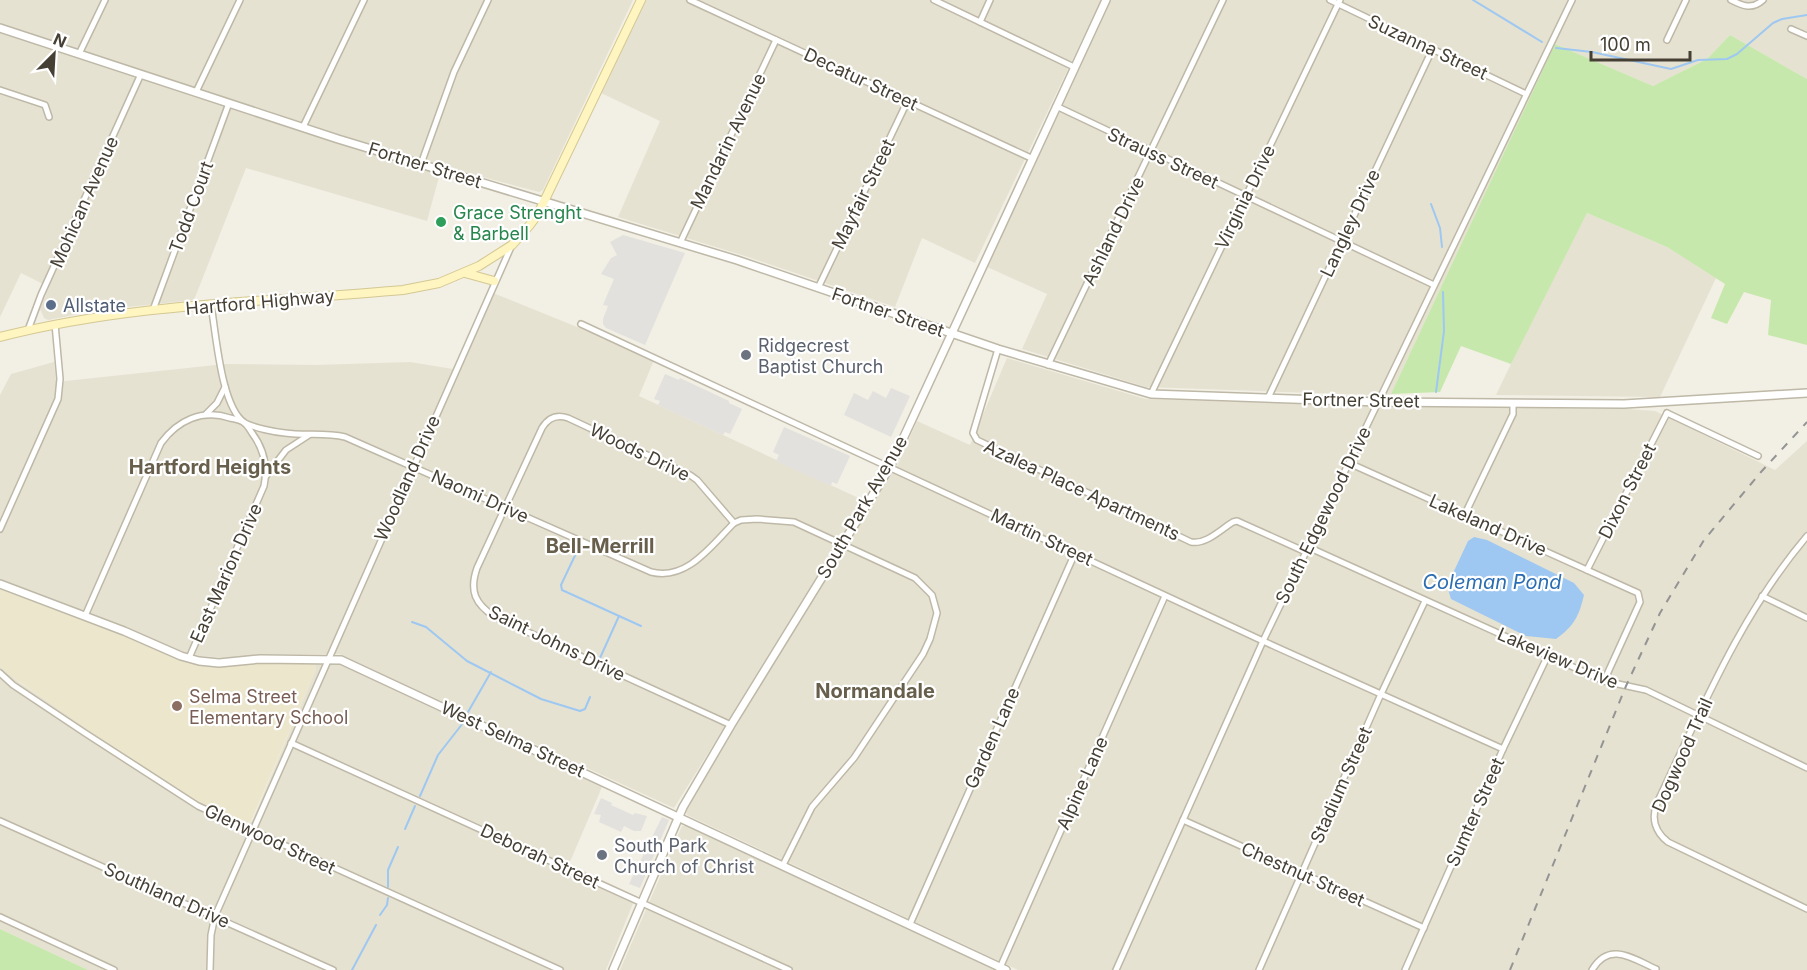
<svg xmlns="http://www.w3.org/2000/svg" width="1807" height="970" viewBox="0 0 1807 970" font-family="Inter,sans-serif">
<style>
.residential{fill:#e6e2d2}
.education{fill:#ece6cd}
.green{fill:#c7e8ac}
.parking{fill:#e3e1dd}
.water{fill:#9ec8f1}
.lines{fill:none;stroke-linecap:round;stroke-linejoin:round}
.stream{stroke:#9ec8f1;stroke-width:2}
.minor-casing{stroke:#beb8a7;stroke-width:8}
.tertiary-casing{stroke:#beb8a7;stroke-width:10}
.secondary-casing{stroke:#d4c893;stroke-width:10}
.minor{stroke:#fff;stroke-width:5}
.tertiary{stroke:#fff;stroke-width:7}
.secondary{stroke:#fff5c1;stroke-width:8}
.rail{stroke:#949494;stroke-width:2;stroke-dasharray:8 8;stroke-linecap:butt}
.leisure-dot{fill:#2e9e5b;stroke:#fff;stroke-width:2}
.service-dot{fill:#5c6f8a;stroke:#fff;stroke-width:2}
.worship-dot{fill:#6b7280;stroke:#fff;stroke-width:2}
.education-dot{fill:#8d6e63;stroke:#fff;stroke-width:2}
.labels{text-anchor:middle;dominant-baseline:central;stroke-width:4.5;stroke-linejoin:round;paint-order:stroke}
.street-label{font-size:18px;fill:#453f34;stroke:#fff}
.leisure-label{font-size:18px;fill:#27864d;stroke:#fff;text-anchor:start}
.service-label{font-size:18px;fill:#4e5e75;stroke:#fff;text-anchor:start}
.worship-label{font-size:18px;fill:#5b616d;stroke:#fff;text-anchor:start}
.education-label{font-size:18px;fill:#785e54;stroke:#fff;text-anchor:start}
.neighbourhood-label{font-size:20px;font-weight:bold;fill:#675e4b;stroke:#fff}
.water-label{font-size:20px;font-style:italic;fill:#2c6db2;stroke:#fff}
</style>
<rect width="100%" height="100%" fill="#f2efe4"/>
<g class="residential">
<polygon points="0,0 633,0 543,190 539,192 412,158 0,24"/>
<polygon points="646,0 1101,0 975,263 922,238 895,307 745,256 618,217 660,121 601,93"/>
<polygon points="1110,0 1807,0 1807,79 1730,35 1707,59 1653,86 1555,44 1391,394 1371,395 1146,387 1022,349 1047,294 985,266"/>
<polygon points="0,31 440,173 427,221 246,168 194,300 99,310 48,320 44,318 40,309 49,287 21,273 0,317"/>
<polygon points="1587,213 1667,247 1716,278 1660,397 1496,395 1549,285"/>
<polygon points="493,293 587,331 654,360 639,396 865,501 674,808 339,654 271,654 224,658 200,656 182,651 94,615 0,579 0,395 11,374 54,362 56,382 225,364 316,365 410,362 459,370"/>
<polygon points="1007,358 1146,399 1368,406 1628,409 1655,411 1775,470 1807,441 1807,970 1018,970 687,815 686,810 715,759 898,464 917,421 970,445"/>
<polygon points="314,663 337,663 602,787 569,864 636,896 606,970 88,970 0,929 0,666 20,683 196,800 248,823 252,821 316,669"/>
<polygon points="682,826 687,826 995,970 620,970"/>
</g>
<polygon class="education" points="0,588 128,637 186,662 201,665 225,667 264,663 314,663 316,669 251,821 245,823 196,800 88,730 4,671 0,666"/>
<g class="green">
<polygon points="1730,35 1807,79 1807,345 1768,335 1771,300 1744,292 1727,324 1711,318 1725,284 1667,247 1587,213 1511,364 1461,346 1440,392 1391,394 1555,44 1653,86 1707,59"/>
<polygon points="0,929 88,970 0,970"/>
</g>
<g class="parking">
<polygon points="623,235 685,253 645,345 606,328 603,324 603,319 608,306 603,305 614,279 601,274 611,258 617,255 610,242"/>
<polygon points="665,374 679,380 680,378 729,401 729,403 742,409 730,434 725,432 723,435 658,405 660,401 654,399"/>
<polygon points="891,388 910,396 891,437 844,415 854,393 868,400 873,391 886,398"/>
<polygon points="784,427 850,456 837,484 832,482 831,486 776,461 779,455 773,452"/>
<polygon points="601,798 612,803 611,805 633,815 635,813 647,816 641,831 634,831 624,826 621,832 599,822 601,815 594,814"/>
<polygon points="662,817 669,820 640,888 629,884"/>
</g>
<path class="water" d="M1474 537 1487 540 1574 583 1584 595C1579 616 1574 626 1556 639L1526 636 1451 599 1447 586 1468 541Z"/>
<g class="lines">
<g class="stream">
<polyline points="1473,0 1542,42"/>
<polyline points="1556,48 1592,52 1671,69 1698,60 1727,59 1737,54 1773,23 1782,19 1807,15"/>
<polyline points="1431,204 1440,228 1442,247"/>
<polyline points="1436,392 1444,331 1443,292"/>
<polyline points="580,545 561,585 562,590 641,626"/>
<polyline points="412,622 426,627 467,661 541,699 580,711 585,709 590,697"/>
<polyline points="600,658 619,616"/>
<polyline points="468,712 491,672"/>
<polyline points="420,796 438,755 463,723"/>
<polyline points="405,829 415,806"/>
<polyline points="388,887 388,870 398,847"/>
<polyline points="380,915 387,905 388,898"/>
<polyline points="352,970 376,925"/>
</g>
<defs>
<g id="minor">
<polyline points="690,0 1031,158"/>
<polyline points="934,0 1074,67"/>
<polyline points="1330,0 1526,94"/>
<path d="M1731 0C1743 6 1752 10 1763 0"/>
<polyline points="980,22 990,0"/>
<polyline points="1791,29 1807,36"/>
<polyline points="1667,40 1686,0"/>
<polyline points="79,54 105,0"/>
<polyline points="0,90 45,105 49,117"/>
<polyline points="196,92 240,0"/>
<polyline points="1056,106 1434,285"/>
<polyline points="303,127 364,0"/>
<polyline points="421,164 454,72 488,0"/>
<polyline points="680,243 776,40"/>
<polyline points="818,288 908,100"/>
<path d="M211 305C216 333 221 408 245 423 255 428 274 432 285 433 305 436 325 432 345 437L651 572C687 581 711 546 734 523L741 520 757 519 794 522 915 578 932 595 937 613 930 639 923 654 854 758 812 807 783 865"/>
<polyline points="153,310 229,103"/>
<polyline points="581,324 1263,641 1503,749"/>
<polyline points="28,330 41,295 141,74"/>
<path d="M998 349 973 433 977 440 1191 542C1206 545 1221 529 1233 522L1237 521 1306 552"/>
<polyline points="1048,365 1223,0"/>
<polyline points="1151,394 1340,0"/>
<polyline points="1268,398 1433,48"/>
<polyline points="1667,413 1758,456"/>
<polyline points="206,414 217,403 225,387"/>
<polyline points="1349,463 1638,593 1640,602 1604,681"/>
<polyline points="266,476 286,450 309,435"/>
<polyline points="1465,514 1513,414 1513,403"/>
<polyline points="0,529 58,399 60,379 55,324"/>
<path d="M1807 536C1740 615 1701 711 1657 803 1651 818 1655 832 1668 842L1807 909"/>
<polyline points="1308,547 1604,681 1646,690 1807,768"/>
<polyline points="1587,570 1667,413"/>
<polyline points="1762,596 1807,618"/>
<path d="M85 616 161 443C178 420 202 409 230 418 234 419 240 420 243 422 247 424 250 430 252 433 264 449 268 466 264 486L189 658"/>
<polyline points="0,673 13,685 85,733 198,806 560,970"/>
<path d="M731 725 495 617C475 604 469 591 477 568L542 428C548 418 556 414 568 418L690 475 697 480 734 523"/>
<polyline points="291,743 789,970"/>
<polyline points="1183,820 1424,928"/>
<polyline points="0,821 333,970"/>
<polyline points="0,917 114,970"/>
<polyline points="910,924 1075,553"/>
<polyline points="210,970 211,935 215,916 511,247"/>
<polyline points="999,970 1165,596"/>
<polyline points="1116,970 1263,641 1572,0"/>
<polyline points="1259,970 1381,694 1425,601"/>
<polyline points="1405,970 1503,749 1548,655"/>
<path d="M1592 970C1609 941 1632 958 1656 969"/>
</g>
<g id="tertiary">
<polyline points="0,28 338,139 737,260 998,349 1151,394 1379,402 1624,404 1807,393"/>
<polyline points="0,584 124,631 181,656 199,661 219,663 260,659 341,660 1006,970"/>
<polyline points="613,970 683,807 731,725 890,467 1106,0"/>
</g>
<g id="secondary">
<polyline points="465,273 494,281"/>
<path d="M0 337C131 303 268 302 403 290L439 283 479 266 512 245 529 226 538 214 641 0"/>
</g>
</defs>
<use href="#minor" class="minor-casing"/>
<use href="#tertiary" class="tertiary-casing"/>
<use href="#secondary" class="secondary-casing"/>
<use href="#minor" class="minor"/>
<use href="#tertiary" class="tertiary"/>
<use href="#secondary" class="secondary"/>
<polyline class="rail" points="1510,970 1626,686 1660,613 1704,540 1761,472 1807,422"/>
</g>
<circle class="leisure-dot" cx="441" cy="222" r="6"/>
<circle class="service-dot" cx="51" cy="305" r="6"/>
<g class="worship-dot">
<circle cx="746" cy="355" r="6"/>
<circle cx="602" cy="855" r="6"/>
</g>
<circle class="education-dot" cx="177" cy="706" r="6"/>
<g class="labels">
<g class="street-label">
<text transform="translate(1428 47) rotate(25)">Suzanna Street</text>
<text transform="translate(861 79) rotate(25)">Decatur Street</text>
<text transform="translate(728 141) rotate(-64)">Mandarin Avenue</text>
<text transform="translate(1163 158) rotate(25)">Strauss Street</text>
<text transform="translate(425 165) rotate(17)">Fortner Street</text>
<text transform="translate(863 194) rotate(-64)">Mayfair Street</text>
<text transform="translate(1245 197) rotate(-64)">Virginia Drive</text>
<text transform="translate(84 202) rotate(-66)">Mohican Avenue</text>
<text transform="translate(191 207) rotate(-70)">Todd Court</text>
<text transform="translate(1350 223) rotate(-65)">Langley Drive</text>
<text transform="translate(1113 231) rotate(-64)">Ashland Drive</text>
<text transform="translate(260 302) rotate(-5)">Hartford Highway</text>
<text transform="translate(888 312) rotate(19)">Fortner Street</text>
<text transform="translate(1361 400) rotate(1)">Fortner Street</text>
<text transform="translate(640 452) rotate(26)">Woods Drive</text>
<text transform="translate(407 478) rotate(-66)">Woodland Drive</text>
<text transform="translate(1082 490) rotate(25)">Azalea Place Apartments</text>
<text transform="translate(1627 491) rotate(-63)">Dixon Street</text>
<text transform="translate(480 496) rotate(24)">Naomi Drive</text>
<text transform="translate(862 507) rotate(-60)">South Park Avenue</text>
<text transform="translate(1323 515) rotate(-64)">South Edgewood Drive</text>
<text transform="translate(1488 525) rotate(24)">Lakeland Drive</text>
<text transform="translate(1042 537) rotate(25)">Martin Street</text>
<text transform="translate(226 573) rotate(-66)">East Marion Drive</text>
<text transform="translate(557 643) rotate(26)">Saint Johns Drive</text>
<text transform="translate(1558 658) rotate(23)">Lakeview Drive</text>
<text transform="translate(992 738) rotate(-66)">Garden Lane</text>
<text transform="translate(513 739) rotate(25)">West Selma Street</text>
<text transform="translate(1682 755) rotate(-66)">Dogwood Trail</text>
<text transform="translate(1082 783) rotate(-66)">Alpine Lane</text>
<text transform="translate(1341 785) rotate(-66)">Stadium Street</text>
<text transform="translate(1475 812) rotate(-66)">Sumter Street</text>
<text transform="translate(270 839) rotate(25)">Glenwood Street</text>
<text transform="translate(540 856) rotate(25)">Deborah Street</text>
<text transform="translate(1303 874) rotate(24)">Chestnut Street</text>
<text transform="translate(167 895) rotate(24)">Southland Drive</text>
</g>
<g class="leisure-label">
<text x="453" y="212">Grace Strenght<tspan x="453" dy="21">&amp; Barbell</tspan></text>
</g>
<g class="service-label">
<text x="63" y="305">Allstate</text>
</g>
<g class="worship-label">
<text x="758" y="345">Ridgecrest<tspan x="758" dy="21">Baptist Church</tspan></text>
<text x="614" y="845">South Park<tspan x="614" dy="21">Church of Christ</tspan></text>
</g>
<g class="education-label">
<text x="189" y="696">Selma Street<tspan x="189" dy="21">Elementary School</tspan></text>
</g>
<g class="neighbourhood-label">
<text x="210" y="467">Hartford Heights</text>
<text x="600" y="546">Bell-Merrill</text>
<text x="875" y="691">Normandale</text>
</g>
<g class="water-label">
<text x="1492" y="582">Coleman Pond</text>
</g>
</g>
<g transform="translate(54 54) rotate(24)" stroke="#ffffff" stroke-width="4.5" paint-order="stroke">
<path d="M0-4.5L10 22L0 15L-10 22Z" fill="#453f34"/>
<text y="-9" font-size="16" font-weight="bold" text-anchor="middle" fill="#453f34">N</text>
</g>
<path d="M1591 51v9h99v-9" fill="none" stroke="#453f34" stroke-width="3"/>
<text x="1600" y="51" font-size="18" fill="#453f34" stroke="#ffffff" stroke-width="4.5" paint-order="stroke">100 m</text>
</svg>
